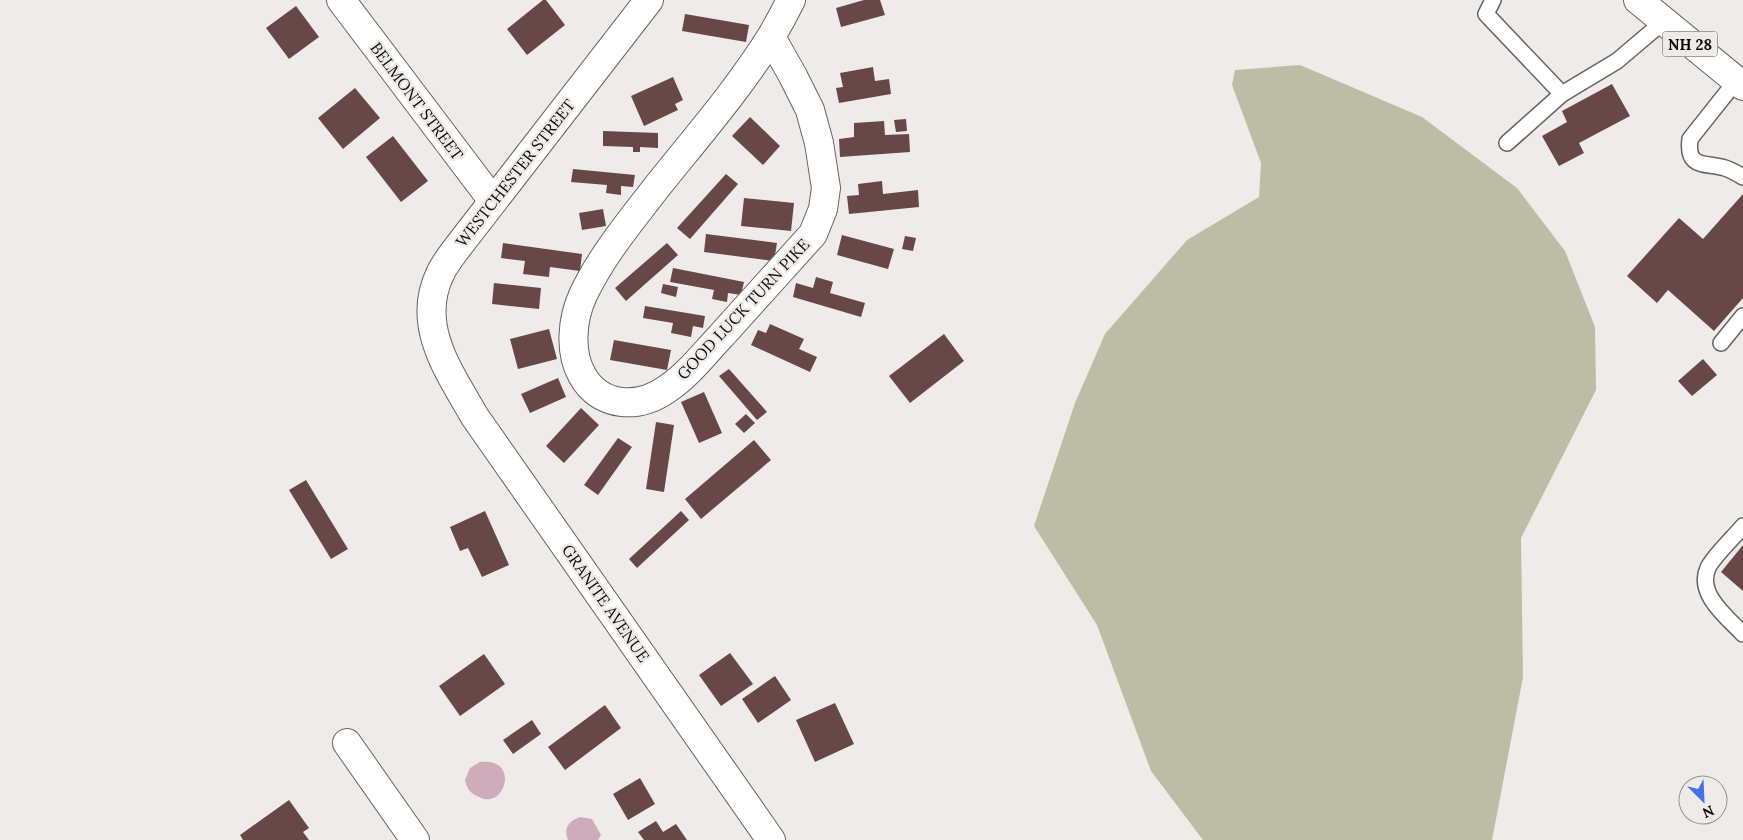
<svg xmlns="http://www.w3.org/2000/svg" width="1743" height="840" viewBox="0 0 1743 840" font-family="Lora,serif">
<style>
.green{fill:#bcbda5}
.water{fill:#cfacba}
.building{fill:#684846}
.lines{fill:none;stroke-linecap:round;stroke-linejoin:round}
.lane-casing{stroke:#676361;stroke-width:18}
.street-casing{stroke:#676361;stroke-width:30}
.primary-casing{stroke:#676361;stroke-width:30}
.lane{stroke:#fff;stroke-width:15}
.street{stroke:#fff;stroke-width:28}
.primary{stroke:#fff;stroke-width:28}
.labels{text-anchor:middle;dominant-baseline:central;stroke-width:5;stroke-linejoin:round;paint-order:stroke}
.shield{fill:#efebe8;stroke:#524f4d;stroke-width:1}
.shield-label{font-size:15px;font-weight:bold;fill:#0e0c0b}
.street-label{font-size:16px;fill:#0e0c0b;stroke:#efebe8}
</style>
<rect width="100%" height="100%" fill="#efebe8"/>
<polygon class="green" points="1300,65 1422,117 1517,188 1565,251 1595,327 1596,390 1521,538 1523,677 1492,840 1203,840 1151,771 1097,625 1034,526 1075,403 1105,334 1187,240 1259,197 1261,163 1232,85 1235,70"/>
<g class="water">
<path d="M480 762C521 757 505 811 479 797 470 793 467 789 465 780L470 768Z"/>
<path d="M580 817 592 819 601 835 598 840H568C563 828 569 821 580 817Z"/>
</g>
<g class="building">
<polygon points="543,0 546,0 565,25 527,55 507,29"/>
<polygon points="864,0 880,0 885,15 841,27 836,8"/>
<polygon points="296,6 319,37 289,59 266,28"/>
<polygon points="685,14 749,25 746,42 682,31"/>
<polygon points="873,67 875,81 889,79 891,94 839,103 836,88 843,87 840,73"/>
<polygon points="673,77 683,100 675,104 678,110 644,126 631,96"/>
<polygon points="1612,84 1630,116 1579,143 1584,153 1559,166 1542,136 1567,122 1562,111"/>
<polygon points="355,88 380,118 343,149 318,118"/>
<polygon points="750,117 780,146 763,165 732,136"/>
<polygon points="906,119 907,131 896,132 894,120"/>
<polygon points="884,121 885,135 909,134 910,152 840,157 839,139 854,137 854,123"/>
<polygon points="603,131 658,133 658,148 640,147 640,152 633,152 633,147 603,146"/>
<polygon points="393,136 428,181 401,202 366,157"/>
<polygon points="573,169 635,175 633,187 621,186 621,195 606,193 607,185 571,182"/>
<polygon points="726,174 738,184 690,239 677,228"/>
<polygon points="882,181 883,194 918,190 919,207 849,214 847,196 859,195 858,184"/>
<polygon points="1743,194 1743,298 1714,331 1668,290 1657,303 1627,276 1679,218 1703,239"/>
<polygon points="744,198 794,203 791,231 741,226"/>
<polygon points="603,209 606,226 582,230 579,213"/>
<polygon points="706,234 777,243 774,261 704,252"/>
<polygon points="842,235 894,249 888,269 837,255"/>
<polygon points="905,236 916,238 913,251 902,249"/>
<polygon points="503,243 582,254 580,271 550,267 549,277 523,274 525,261 501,258"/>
<polygon points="667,243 678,255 626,301 615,288"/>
<polygon points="673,268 744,282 741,295 728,293 727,302 712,299 714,290 670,282"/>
<polygon points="816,277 833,282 830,293 865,303 861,317 793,297 796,283 813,288"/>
<polygon points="494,283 541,288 539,309 492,304"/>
<polygon points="663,284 678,287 676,297 661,293"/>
<polygon points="645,306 705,316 703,328 693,326 691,337 671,333 673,323 643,318"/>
<polygon points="770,324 804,339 799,349 817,357 810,372 751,345 758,330 766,333"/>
<polygon points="549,329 557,359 518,369 510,339"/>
<polygon points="944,334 964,361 910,403 889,376"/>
<polygon points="614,340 671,350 667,370 610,360"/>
<polygon points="1703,359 1717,375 1692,396 1678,381"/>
<polygon points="729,369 767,412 757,420 719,376"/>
<polygon points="558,378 566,397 530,413 521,394"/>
<polygon points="704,392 722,433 699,443 681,402"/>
<polygon points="581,408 599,425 564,463 546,446"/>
<polygon points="746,414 755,423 744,433 735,424"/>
<polygon points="656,422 674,425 664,492 646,489"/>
<polygon points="618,438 632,447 598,495 584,485"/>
<polygon points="754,440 771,460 701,519 685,499"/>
<polygon points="306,480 348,549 331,559 289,490"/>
<polygon points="485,511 509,565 482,577 468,548 460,551 450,527"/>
<polygon points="681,511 689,520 637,568 629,559"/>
<polygon points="1743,545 1743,591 1721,572"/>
<polygon points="730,653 753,684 721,706 699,675"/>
<polygon points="484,654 505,684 460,716 439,686"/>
<polygon points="775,676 791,700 758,723 742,699"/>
<polygon points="835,703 854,744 815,762 796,720"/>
<polygon points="605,705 621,728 565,770 548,747"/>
<polygon points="532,720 541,734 513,754 503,740"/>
<polygon points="640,778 655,804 628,820 613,794"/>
<polygon points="289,800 309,828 303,832 309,840 243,840 240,835"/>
<polygon points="656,821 663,832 676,824 687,840 644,840 638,832"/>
</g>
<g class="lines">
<defs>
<g id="lane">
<polyline points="1493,0 1486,14 1562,94 1617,61 1663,22"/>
<path d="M1736 81 1690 139C1686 170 1706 162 1725 168 1731 170 1738 174 1743 177"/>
<polyline points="1507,143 1562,94"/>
<polyline points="1721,343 1743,316"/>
<path d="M1743 526C1735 536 1712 558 1708 568 1696 594 1728 618 1743 634"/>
</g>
<g id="street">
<polyline points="341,0 493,201"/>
<path d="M649 0 457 248C451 256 444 265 440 274 415 326 450 373 475 417L771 840"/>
<path d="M771 37 793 76 810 110 819 143 826 188 823 209 813 234C782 268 752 302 721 336 704 354 688 375 667 389 639 409 600 408 582 375 569 352 572 319 583 295 602 255 630 222 656 188 695 139 738 90 771 37 778 25 785 12 791 0"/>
<polyline points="347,743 415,840"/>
</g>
<polyline id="primary" points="1638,0 1743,86"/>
</defs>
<use href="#lane" class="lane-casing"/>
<use href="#street" class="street-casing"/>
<use href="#primary" class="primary-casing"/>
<use href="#lane" class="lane"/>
<use href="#street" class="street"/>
<use href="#primary" class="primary"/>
</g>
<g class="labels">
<rect class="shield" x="1662.5" y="31.5" width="55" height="25" rx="4"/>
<g class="shield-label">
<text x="1690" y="44">NH 28</text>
</g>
<g class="street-label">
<text transform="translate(417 101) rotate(53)">BELMONT STREET</text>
<text transform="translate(515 173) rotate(-52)">WESTCHESTER STREET</text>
<text transform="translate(743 309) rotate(-47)">GOOD LUCK TURN PIKE</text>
<text transform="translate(606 603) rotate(55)">GRANITE AVENUE</text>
</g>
</g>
<g transform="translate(1703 800) rotate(156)"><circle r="24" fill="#efebe8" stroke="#959290"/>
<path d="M0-4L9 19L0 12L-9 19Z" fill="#4373e4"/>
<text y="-8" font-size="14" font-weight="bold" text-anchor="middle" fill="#0e0c0b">N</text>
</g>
</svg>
